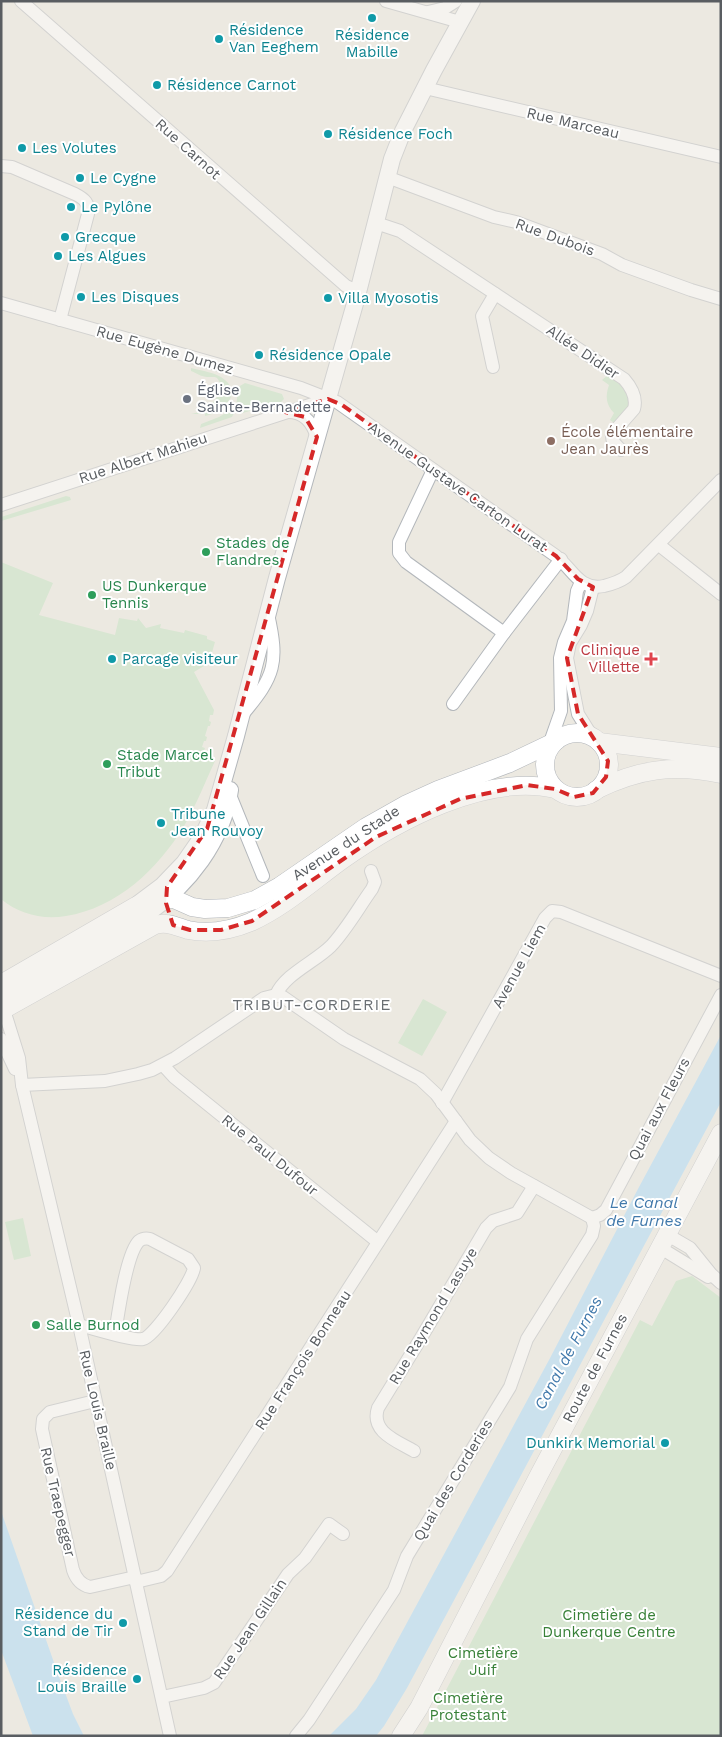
<svg xmlns="http://www.w3.org/2000/svg" width="722" height="1737" viewBox="0 0 722 1737" font-family="'Work Sans',sans-serif">
<style>
.green{fill:#bfe3be}
.water{fill:#a2d8fb}
.lines{fill:none;stroke-linecap:round;stroke-linejoin:round}
.minor-casing{stroke:#b3b7bb;stroke-width:14}
.tertiary-casing{stroke:#b3b7bb;stroke-width:18}
.secondary-casing{stroke:#b2b6bb;stroke-width:19}
.minor{stroke:#fff;stroke-width:12}
.tertiary{stroke:#fff;stroke-width:16}
.secondary{stroke:#fff;stroke-width:18}
.marked{fill:none;stroke:#d62828;stroke-width:4;stroke-dasharray:10 6;stroke-linejoin:round}
.culture-dot{fill:#0f9aa8;stroke:#fff;stroke-width:2}
.worship-dot{fill:#6b7280;stroke:#fff;stroke-width:2}
.education-dot{fill:#8d6e63;stroke:#fff;stroke-width:2}
.leisure-dot{fill:#2e9e5b;stroke:#fff;stroke-width:2}
.health-dot{fill:#e0444e;stroke:#fff;stroke-width:2}
.labels{text-anchor:middle;dominant-baseline:central;stroke-width:4;stroke-linejoin:round;paint-order:stroke}
.culture-label{font-size:15px;fill:#0d838f;stroke:#fff;text-anchor:start}
.street-label{font-size:15px;fill:#595d61;stroke:#fff}
.worship-label{font-size:15px;fill:#5b616d;stroke:#fff;text-anchor:start}
.education-label{font-size:15px;fill:#785e54;stroke:#fff;text-anchor:start}
.leisure-label{font-size:15px;fill:#27864d;stroke:#fff;text-anchor:start}
.health-label{font-size:15px;fill:#be3a42;stroke:#fff;text-anchor:end}
.park-label{font-size:15px;fill:#388138;stroke:#fff}
.neighbourhood-label{font-size:16px;letter-spacing:1px;fill:#6a6f73;stroke:#fff}
.water-label{font-size:16px;font-style:italic;fill:#4179ab;stroke:#fff}
</style>
<rect width="100%" height="100%" fill="#ece9e1"/>
<g class="green">
<path d="M191 368C202 371 216 372 225 380 243 395 221 413 205 416V414H191C206 412 218 401 221 387 218 375 216 377 207 377 202 377 196 373 191 371Z"/>
<path d="M608 375C621 381 628 392 629 406L614 423 610 420 614 413C606 405 605 396 609 385L602 380Z"/>
<polygon points="245,383 282,394 284,399 281,402 239,414 236,409 238,387"/>
<polygon points="229,411 234,413 232,417 200,428 201,424 219,417"/>
<polygon points="66,496 70,497 71,500 1,521 1,517"/>
<path d="M1 562 53 583 39 615 115 635 119 618 137 621 138 618 146 628 161 624 160 628 184 633 185 630 207 636V639L215 642 209 663 194 672 214 710 213 715H210L209 721 211 722 210 726H208L205 736 207 737 206 741H204L202 747 205 748 202 756 215 761C205 782 196 806 184 826 158 869 117 908 66 916 42 920 19 914 1 899Z"/>
<polygon points="423,999 447,1012 422,1056 398,1043"/>
<polygon points="23,1218 31,1256 14,1260 5,1222"/>
<polygon points="692,1276 721,1298 721,1736 422,1736 640,1320 652,1326 676,1281"/>
</g>
<g class="water">
<polygon points="721,1035 721,1102 407,1688 384,1726 376,1736 329,1736 356,1709 376,1680 549,1360 639,1187"/>
<polygon points="1,1511 58,1674 73,1714 84,1736 33,1736 1,1650"/>
</g>
<g class="lines">
<defs>
<g id="minor">
<polyline points="21,1 346,286 358,291"/>
<polyline points="386,1 460,22"/>
<polyline points="428,12 445,8 456,1"/>
<polyline points="425,88 721,157"/>
<path d="M1 166 12 167 75 194C85 199 89 203 88 214L60 320"/>
<polyline points="387,177 494,217 516,222 602,254 622,265 691,290 721,299"/>
<path d="M376 223 400 231 624 379C632 388 637 398 634 409L612 434C611 441 616 445 621 450"/>
<path d="M1 303 301 388 337 402 556 556C572 568 579 591 604 586 612 584 619 582 626 577L721 480"/>
<polyline points="493,367 482,316 495,294"/>
<path d="M288 412C304 412 312 422 317 437"/>
<polyline points="433,470 399,542 399,553 406,562 504,633 561,559"/>
<polyline points="1,505 328,399"/>
<polyline points="659,545 721,594"/>
<polyline points="593,587 587,611 581,625 570,643 567,658 578,714 593,738"/>
<polyline points="453,704 504,633"/>
<path d="M243 714C275 676 279 663 268 614"/>
<polyline points="548,748 561,711 560,658 564,642 573,621 577,591 581,582"/>
<polyline points="230,795 263,876"/>
<path d="M276 995C285 974 315 962 331 946 347 929 359 907 372 889L375 882 371 871"/>
<polyline points="4,1010 19,1058 22,1085 79,1325 170,1736"/>
<polyline points="1,1039 15,1069"/>
<polyline points="163,1065 174,1077 378,1242"/>
<polyline points="22,1085 105,1081 138,1074 152,1070 175,1058 264,998 276,995 283,997 344,1039 420,1079 436,1094 470,1140 489,1158 511,1173 592,1218"/>
<polyline points="442,1103 545,918 552,911 561,912 721,976"/>
<polyline points="592,1218 600,1215 606,1210 721,995"/>
<polyline points="666,1234 690,1248 711,1274 721,1283"/>
<polyline points="659,1247 708,1277"/>
<path d="M79 1325C92 1328 132 1341 143 1339 155 1336 192 1281 194 1268L188 1259 150 1239C146 1238 143 1238 139 1241 126 1254 118 1315 115 1334"/>
<path d="M95 1401 50 1412 43 1419 42 1429 73 1570C76 1579 81 1585 90 1587L135 1577"/>
<path d="M414 1451C397 1441 370 1432 378 1408L421 1338 486 1228 493 1221 517 1213 534 1186"/>
<polyline points="136,1582 161,1576 167,1571 456,1121"/>
<polyline points="162,1697 204,1688 214,1683 288,1574 305,1558 329,1524 343,1534"/>
<polyline points="296,1736 309,1720 394,1590 407,1556 510,1387 527,1339 592,1235 594,1226 592,1218"/>
</g>
<g id="tertiary">
<polyline points="138,904 162,886 184,863 202,837 215,810 236,736 277,578 356,300 392,159 403,131 434,70 472,1"/>
<path d="M1 998C30 981 59 965 87 949 107 937 128 927 147 914 188 885 223 841 230 790"/>
</g>
<g id="secondary">
<circle cx="577" cy="765" r="32"/>
<polyline points="599,742 721,757"/>
<path d="M596 790C639 769 674 764 721 774"/>
<polyline points="1,984 134,907 147,901 162,899 174,899 192,907 205,909 228,908 255,900 280,886 366,827 405,805 438,790 510,763 556,741"/>
<path d="M1 1011 155 925C167 921 177 927 188 930 209 934 232 930 251 922 284 907 313 881 342 860 397 821 486 773 555 789"/>
<polyline points="401,1736 419,1708 540,1473 721,1133"/>
</g>
</defs>
<use href="#minor" class="minor-casing"/>
<use href="#tertiary" class="tertiary-casing"/>
<use href="#secondary" class="secondary-casing"/>
<use href="#minor" class="minor"/>
<use href="#tertiary" class="tertiary"/>
<use href="#secondary" class="secondary"/>
</g>
<path d="M0 0H722V1737H0ZM328 399 342 405 556 556 578 579 593 587 567 658 578 714 608 761 606 777 593 793 574 797 555 789 527 785 460 799 376 837 252 921 221 930H190L173 925 166 903 167 887 207 829 317 437 305 417 285 412Z" fill="#ece9e1" fill-opacity=".55" fill-rule="evenodd"/>
<path class="marked" d="M328 399 342 405 556 556 578 579 593 587 567 658 578 714 608 761 606 777 593 793 574 797 555 789 527 785 460 799 376 837 252 921 221 930H190L173 925 166 903 167 887 207 829 317 437 305 417 285 412Z"/>
<g class="culture-dot">
<circle cx="372" cy="18" r="5"/>
<circle cx="219" cy="39" r="5"/>
<circle cx="157" cy="85" r="5"/>
<circle cx="328" cy="134" r="5"/>
<circle cx="22" cy="148" r="5"/>
<circle cx="80" cy="178" r="5"/>
<circle cx="71" cy="207" r="5"/>
<circle cx="65" cy="237" r="5"/>
<circle cx="58" cy="256" r="5"/>
<circle cx="81" cy="297" r="5"/>
<circle cx="328" cy="298" r="5"/>
<circle cx="259" cy="355" r="5"/>
<circle cx="112" cy="659" r="5"/>
<circle cx="161" cy="823" r="5"/>
<circle cx="665" cy="1443" r="5"/>
<circle cx="123" cy="1623" r="5"/>
<circle cx="137" cy="1679" r="5"/>
</g>
<circle class="worship-dot" cx="187" cy="399" r="5"/>
<circle class="education-dot" cx="551" cy="441" r="5"/>
<g class="leisure-dot">
<circle cx="206" cy="552" r="5"/>
<circle cx="92" cy="595" r="5"/>
<circle cx="107" cy="764" r="5"/>
<circle cx="36" cy="1325" r="5"/>
</g>
<path class="health-dot" d="M648.5 651.5h5v5h5v5h-5v5h-5v-5h-5v-5h5z"/>
<g class="labels">
<g class="culture-label">
<text x="229" y="30">Résidence<tspan x="229" dy="17">Van Eeghem</tspan></text>
<text x="372" y="35" text-anchor="middle">Résidence<tspan x="372" dy="17">Mabille</tspan></text>
<text x="167" y="85">Résidence Carnot</text>
<text x="338" y="134">Résidence Foch</text>
<text x="32" y="148">Les Volutes</text>
<text x="90" y="178">Le Cygne</text>
<text x="81" y="207">Le Pylône</text>
<text x="75" y="237">Grecque</text>
<text x="68" y="256">Les Algues</text>
<text x="91" y="297">Les Disques</text>
<text x="338" y="298">Villa Myosotis</text>
<text x="269" y="355">Résidence Opale</text>
<text x="122" y="659">Parcage visiteur</text>
<text x="171" y="814">Tribune<tspan x="171" dy="17">Jean Rouvoy</tspan></text>
<text x="655" y="1443" text-anchor="end">Dunkirk Memorial</text>
<text x="113" y="1614" text-anchor="end">Résidence du<tspan x="113" dy="17">Stand de Tir</tspan></text>
<text x="127" y="1670" text-anchor="end">Résidence<tspan x="127" dy="17">Louis Braille</tspan></text>
</g>
<g class="street-label">
<text transform="translate(573 123) rotate(13)">Rue Marceau</text>
<text transform="translate(188 149) rotate(42)">Rue Carnot</text>
<text transform="translate(555 237) rotate(20)">Rue Dubois</text>
<text transform="translate(165 350) rotate(16)">Rue Eugène Dumez</text>
<text transform="translate(583 352) rotate(34)">Allée Didier</text>
<text transform="translate(143 458) rotate(-18)">Rue Albert Mahieu</text>
<text transform="translate(458 487) rotate(35)">Avenue Gustave Carton Lurat</text>
<text transform="translate(346 843) rotate(-33)">Avenue du Stade</text>
<text transform="translate(519 966) rotate(-61)">Avenue Liem</text>
<text transform="translate(659 1109) rotate(-62)">Quai aux Fleurs</text>
<text transform="translate(270 1155) rotate(39)">Rue Paul Dufour</text>
<text transform="translate(433 1316) rotate(-59)">Rue Raymond Lasuye</text>
<text transform="translate(303 1360) rotate(-57)">Rue François Bonneau</text>
<text transform="translate(595 1368) rotate(-62)">Route de Furnes</text>
<text transform="translate(98 1410) rotate(77)">Rue Louis Braille</text>
<text transform="translate(453 1480) rotate(-59)">Quai des Corderies</text>
<text transform="translate(58 1502) rotate(77)">Rue Traepegger</text>
<text transform="translate(250 1629) rotate(-56)">Rue Jean Gillain</text>
</g>
<g class="worship-label">
<text x="197" y="390">Église<tspan x="197" dy="17">Sainte-Bernadette</tspan></text>
</g>
<g class="education-label">
<text x="561" y="432">École élémentaire<tspan x="561" dy="17">Jean Jaurès</tspan></text>
</g>
<g class="leisure-label">
<text x="216" y="543">Stades de<tspan x="216" dy="17">Flandres</tspan></text>
<text x="102" y="586">US Dunkerque<tspan x="102" dy="17">Tennis</tspan></text>
<text x="117" y="755">Stade Marcel<tspan x="117" dy="17">Tribut</tspan></text>
<text x="46" y="1325">Salle Burnod</text>
</g>
<g class="health-label">
<text x="640" y="650">Clinique<tspan x="640" dy="17">Villette</tspan></text>
</g>
<g class="park-label">
<text x="609" y="1615">Cimetière de<tspan x="609" dy="17">Dunkerque Centre</tspan></text>
<text x="483" y="1653">Cimetière<tspan x="483" dy="17">Juif</tspan></text>
<text x="468" y="1698">Cimetière<tspan x="468" dy="17">Protestant</tspan></text>
</g>
<g class="neighbourhood-label">
<text x="312" y="1004">TRIBUT-CORDERIE</text>
</g>
<g class="water-label">
<text x="644" y="1202">Le Canal<tspan x="644" dy="18">de Furnes</tspan></text>
<text transform="translate(568 1353) rotate(-62)">Canal de Furnes</text>
</g>
</g>
<rect width="722" height="1737" fill="none" stroke="#595d61" stroke-width="5"/>
</svg>
